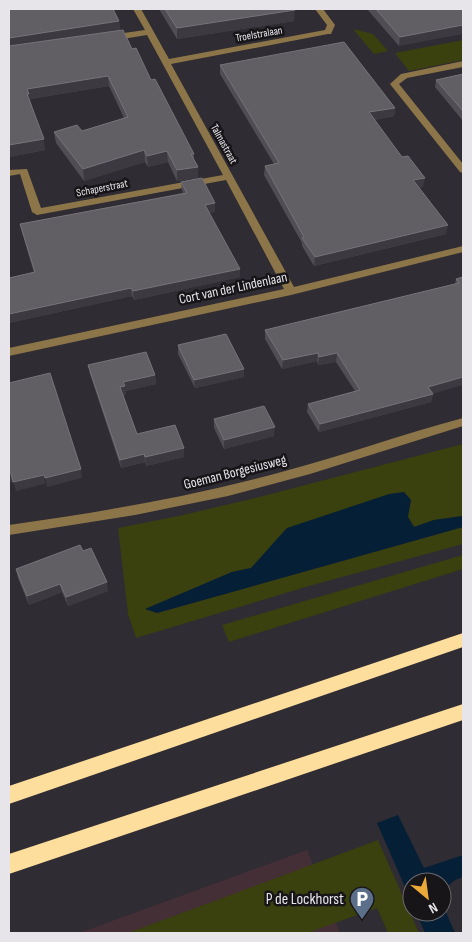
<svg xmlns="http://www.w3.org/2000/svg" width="472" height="942" viewBox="0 0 472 942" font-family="'Sofia Sans Condensed',sans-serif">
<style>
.industrial{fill:#432f35}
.green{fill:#3a400e}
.water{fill:#051f36}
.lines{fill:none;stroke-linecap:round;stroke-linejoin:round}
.minor{fill:#8c7649;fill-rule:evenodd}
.highway{fill:#fede9c;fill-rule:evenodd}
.wall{fill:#504d54}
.shaded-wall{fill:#3c3940}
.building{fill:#615e64;stroke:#767379}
.labels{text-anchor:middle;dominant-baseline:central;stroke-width:5;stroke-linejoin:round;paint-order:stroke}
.far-street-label{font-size:11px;fill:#e7e5ea;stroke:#171518}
.street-label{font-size:14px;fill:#e7e5ea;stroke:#171518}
.near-poi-label{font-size:16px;fill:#e7e5ea;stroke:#171518;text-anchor:end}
</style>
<rect width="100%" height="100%" fill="#2f2c33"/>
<polygon class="industrial" points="307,850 340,933 79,933"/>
<g class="green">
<polygon points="353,29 373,34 388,51 374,54"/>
<polygon points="463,40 463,60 409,71 395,53"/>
<polygon points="463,444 463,516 434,520 414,527 408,517 287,528 251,568 232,572 146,609 157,613 463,527 463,544 309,586 136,638 128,614 118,528 183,515 263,496"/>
<polygon points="463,555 463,569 229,642 222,625"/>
<polygon points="378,840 419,933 388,933 377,908 307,933 128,933"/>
</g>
<g class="water">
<polygon points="404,492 411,500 408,517 414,527 434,520 463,516 463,527 157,613 145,609 232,572 251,568 287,528 389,494"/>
<polygon points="398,815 424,868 463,855 463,877 455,880 442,891 442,882 412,882 412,903 377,823"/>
<polygon points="442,903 455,933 425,933 416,912 442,912"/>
</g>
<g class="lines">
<g class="minor">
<polygon points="133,9 141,9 169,59 325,30 327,25 315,9 323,9 335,25 331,34 328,34 171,64 294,287 463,246 463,252 291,295 9,356 9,348 284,289 226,180 37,215 32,212 20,174 9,176 9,170 27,169 41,208 223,175 147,35 110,41 106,38 110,35 145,30"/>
<polygon points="463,61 463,67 407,78 399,84 463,164 463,173 460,172 390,84 401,74"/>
<path d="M463 418V426L310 474 228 496 135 515 9 535V525C102 512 194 496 285 471 345 455 403 434 463 418Z"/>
</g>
<g class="highway">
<polygon points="463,633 463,647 9,804 9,786"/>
<polygon points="463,704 463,720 9,874 9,854"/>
</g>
</g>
<g class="wall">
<polygon points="9,9 119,21 120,30 132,49 194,154 194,160 198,167 198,178 177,181 168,162 148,167 145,162 84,181 56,143 54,132 82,131 124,118 109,86 30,99 45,150 9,157"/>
<polygon points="159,9 294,9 294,21 177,39"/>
<polygon points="367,9 463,9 399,46"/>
<polygon points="220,65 395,108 394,116 374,120 423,187 418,188 446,234 314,266 302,246 302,243 264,175 265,166 274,164 220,74"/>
<polygon points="463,74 463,121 435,87 436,80"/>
<polygon points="181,182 215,203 215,212 209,213 240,277 134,300 132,296 9,323 9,278 34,273 22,232 20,224 183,193 182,190"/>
<polygon points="463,277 431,402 319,432 307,412 308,404 355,391 336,362 318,365 317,361 282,369 265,339 265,330 455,284 456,279"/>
<polygon points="178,345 244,369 244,377 195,388 178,354"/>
<polygon points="88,365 155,375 156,384 125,391 126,395 123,395 137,434 184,448 184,457 146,466 145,462 121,468 90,374"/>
<polygon points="214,419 274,436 224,449 214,428"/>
<polygon points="83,551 108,591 68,606 62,592 29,605 18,578 16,569"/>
</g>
<g class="shaded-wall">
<polygon points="295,10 294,21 177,39 177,28"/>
<polygon points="119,21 120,32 9,49 9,38"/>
<polygon points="463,25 463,34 399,46 400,37"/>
<polygon points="108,76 109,86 30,99 31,105 27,94 27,89"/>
<polygon points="395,108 394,116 368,121 369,112"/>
<polygon points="44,139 45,150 9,157 9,145"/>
<polygon points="144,150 145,162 84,181 83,169"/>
<polygon points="167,151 168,162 148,167 147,156"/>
<polygon points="198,167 198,178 177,181 177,170"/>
<polygon points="425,178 423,187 411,189 413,180"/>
<polygon points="215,203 215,212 205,214 205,205"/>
<polygon points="448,225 446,234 314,266 315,257"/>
<polygon points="240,269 240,277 134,300 133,291"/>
<polygon points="131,288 132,296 9,323 9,314"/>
<polygon points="318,353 317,361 282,369 283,360"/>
<polygon points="337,353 336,362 318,365 319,357"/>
<polygon points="244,369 244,377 195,388 194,380"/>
<polygon points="155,375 156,384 125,391 126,395 121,396 120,387 123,382"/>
<polygon points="463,377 463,385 429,395 433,394 431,402 319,432 320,424 428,387"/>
<polygon points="275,427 274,436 224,449 224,440"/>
<polygon points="184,448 184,457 146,466 145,457"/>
<polygon points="144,454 145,462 121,468 120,460"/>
<polygon points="81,469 82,478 47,487 45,478"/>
<polygon points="9,473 11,473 13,482 9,483"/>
<polygon points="44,475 45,484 16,491 13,482"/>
<polygon points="107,582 108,591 68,606 66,597"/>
<polygon points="60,584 62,592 29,605 27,596"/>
</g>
<g class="building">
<polygon points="9,9 113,9 119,21 9,38"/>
<polygon points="165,9 294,9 295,10 177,28"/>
<polygon points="376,9 463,9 463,25 400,37"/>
<polygon points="123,30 132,49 136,48 151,80 155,79 194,154 191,154 198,167 177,170 167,151 147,156 144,150 83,169 54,132 77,125 82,131 128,117 108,76 27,89 29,94 27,94 44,139 9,145 9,46"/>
<polygon points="344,42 395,108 369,112 402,157 408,156 425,178 413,180 448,225 315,257 302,238 304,237 265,166 279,163 220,65"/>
<polygon points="463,74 463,111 436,80"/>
<polygon points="202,178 215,203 205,205 240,269 133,291 131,288 9,314 9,278 35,272 20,224 187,193 181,182"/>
<polygon points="463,277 463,377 428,387 433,394 320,424 308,404 360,390 337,353 319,357 318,353 283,360 265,330 459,283 456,279"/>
<polygon points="226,334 244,369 194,380 178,345"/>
<polygon points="146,352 155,375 123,382 125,386 120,387 137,434 175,425 184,448 145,457 144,454 120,460 88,365"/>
<polygon points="50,373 81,469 45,478 44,475 13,482 11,473 9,473 9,383"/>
<polygon points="264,406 275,427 224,440 214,419"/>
<polygon points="80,545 83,551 91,548 107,582 66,597 60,584 27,596 16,569"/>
</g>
<defs>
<symbol id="parking-pin" viewBox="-11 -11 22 30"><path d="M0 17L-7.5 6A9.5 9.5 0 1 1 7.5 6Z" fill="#5c6f8a" stroke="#171518"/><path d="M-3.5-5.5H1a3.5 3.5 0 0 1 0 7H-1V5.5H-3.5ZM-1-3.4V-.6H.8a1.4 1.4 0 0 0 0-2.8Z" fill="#fff"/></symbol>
</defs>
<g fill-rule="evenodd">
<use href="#parking-pin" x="348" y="885" width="28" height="38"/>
</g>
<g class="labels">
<g class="far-street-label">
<text transform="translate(259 34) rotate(-10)">Troelstralaan</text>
<text transform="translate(224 144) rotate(61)">Talmastraat</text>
<text transform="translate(102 188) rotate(-11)">Schaperstraat</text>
</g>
<g class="street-label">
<text transform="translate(233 288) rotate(-12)">Cort van der Lindenlaan</text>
<text transform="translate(235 472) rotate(-14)">Goeman Borgesiusweg</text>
</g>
<g class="near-poi-label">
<text x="344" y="899">P de Lockhorst</text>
</g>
</g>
<rect width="472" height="942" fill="none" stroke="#e7e5ea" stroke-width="20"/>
<g transform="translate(427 897) rotate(151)"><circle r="24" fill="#171518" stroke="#6a686c"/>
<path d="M0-4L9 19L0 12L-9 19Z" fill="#eba93a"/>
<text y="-8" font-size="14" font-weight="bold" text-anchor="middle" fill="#e7e5ea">N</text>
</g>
</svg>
